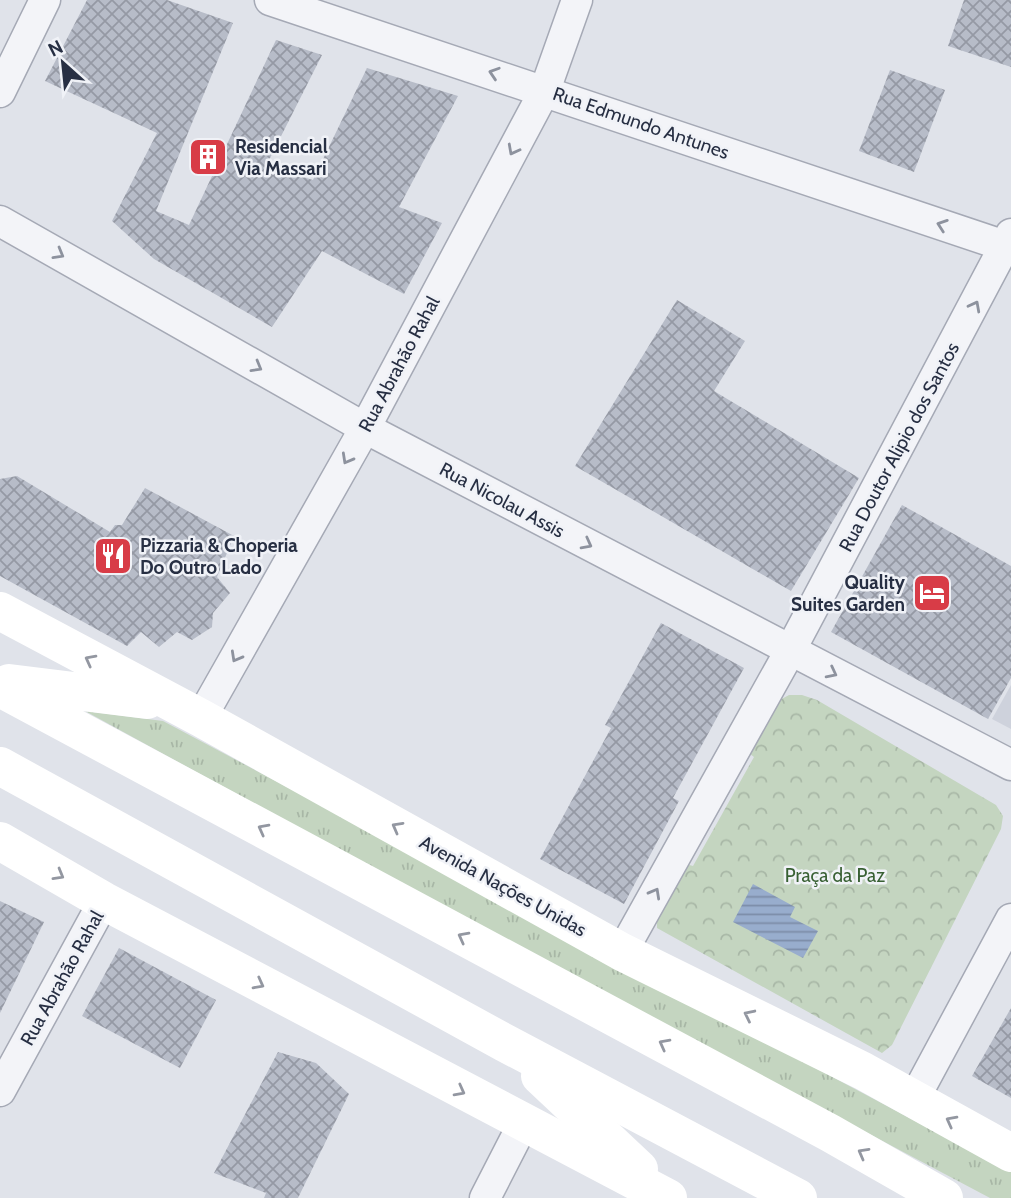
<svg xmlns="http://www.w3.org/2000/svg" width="1011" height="1198" viewBox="0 0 1011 1198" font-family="Cabin,sans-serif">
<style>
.built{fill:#ced2dc}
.grass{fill:url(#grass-tufts)}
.park{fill:url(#park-crowns)}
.water{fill:url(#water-rules)}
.building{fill:url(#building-cross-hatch)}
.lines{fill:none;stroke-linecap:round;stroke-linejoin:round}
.street-casing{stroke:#a5a9b5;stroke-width:33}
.street{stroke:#f3f4f8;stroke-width:30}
.secondary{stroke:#fff;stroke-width:38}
.oneway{stroke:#8d929e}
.oneway2{stroke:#9397a1}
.labels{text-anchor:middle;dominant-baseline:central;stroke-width:5;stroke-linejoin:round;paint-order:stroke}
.street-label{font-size:19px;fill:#272f43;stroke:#f0f2f7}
.poi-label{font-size:19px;font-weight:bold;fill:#272f43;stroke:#f0f2f7;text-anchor:start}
.park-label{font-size:19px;fill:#386033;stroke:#f0f2f7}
</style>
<defs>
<pattern id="grass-tufts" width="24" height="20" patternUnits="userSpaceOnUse" patternTransform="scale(1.75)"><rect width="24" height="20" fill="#c4d5c0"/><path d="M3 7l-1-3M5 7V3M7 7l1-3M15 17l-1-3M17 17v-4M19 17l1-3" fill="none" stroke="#a8b7a6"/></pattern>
<pattern id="park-crowns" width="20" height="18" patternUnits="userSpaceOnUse" patternTransform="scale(1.75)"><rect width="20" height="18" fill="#c4d5c0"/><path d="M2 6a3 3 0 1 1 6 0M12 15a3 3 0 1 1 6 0" fill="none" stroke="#a8b7a6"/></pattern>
<pattern id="water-rules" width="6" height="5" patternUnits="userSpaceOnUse" patternTransform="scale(1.75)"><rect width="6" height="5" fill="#98adcd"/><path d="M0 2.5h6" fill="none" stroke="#7c8da8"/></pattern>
<pattern id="building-cross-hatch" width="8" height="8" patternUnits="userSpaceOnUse" patternTransform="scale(1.75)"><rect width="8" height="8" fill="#b7bcc8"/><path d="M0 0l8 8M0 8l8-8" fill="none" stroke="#9599a4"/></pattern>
</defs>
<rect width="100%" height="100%" fill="#e0e3ea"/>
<polygon class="built" points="1011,685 1011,729 992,719"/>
<polygon class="grass" points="85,711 163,721 1011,1172 1011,1198 990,1198 476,925"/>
<polygon class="park" points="789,695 802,695 817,700 996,805 1003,816 1001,829 892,1045 882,1053 657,928 657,913 686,864 693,866 754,757 746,751 778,701"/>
<polygon class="water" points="753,884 795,907 790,917 818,931 803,958 733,922"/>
<g class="building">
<polygon points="87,0 167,0 233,23 156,211 189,225 276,40 322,55 266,166 313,180 367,68 458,96 399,207 442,223 404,294 322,251 272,327 154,259 112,221 157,133 45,81"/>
<polygon points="964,0 1011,0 1011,67 948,46"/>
<polygon points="890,70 945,90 914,172 859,151"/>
<polygon points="677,300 745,341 714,391 859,478 791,591 575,466"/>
<polygon points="17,476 110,532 115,525 122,525 145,488 234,536 217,577 230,593 213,613 212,627 192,640 177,632 159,647 141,632 127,646 0,576 0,479"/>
<polygon points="902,505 1011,566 1011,678 988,719 831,632"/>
<polygon points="661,623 744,668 673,798 679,801 624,904 540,859 611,728 605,725"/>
<polygon points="0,901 44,922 0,1013"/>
<polygon points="119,948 216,1000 180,1068 82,1016"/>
<polygon points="1011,1008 1011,1098 972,1076"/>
<polygon points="278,1052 316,1063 349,1094 298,1198 264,1198 266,1193 214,1173"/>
</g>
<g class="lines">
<defs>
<g id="street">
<polyline points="270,0 1011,248"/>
<polyline points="0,92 45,0"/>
<polyline points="0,221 365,428 1011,765"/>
<polyline points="201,718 365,428 545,90 577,0"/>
<polyline points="622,952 790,651 1011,234"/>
<polyline points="0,1091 104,901"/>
<polyline points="913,1101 1011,919"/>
<polyline points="485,1198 523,1124"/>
</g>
</defs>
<use href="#street" class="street-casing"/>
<use href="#street" class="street"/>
<g class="secondary">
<polyline points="0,611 201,718 622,952 863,1071 1011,1153"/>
<polyline points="9,683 147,700"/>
<polyline points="0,688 830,1133 944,1198"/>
<polyline points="0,766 505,1043 798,1198"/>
<polyline points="0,841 104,901 668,1198"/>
<polyline points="540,1076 639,1169"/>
</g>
</g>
<defs><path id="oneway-chevron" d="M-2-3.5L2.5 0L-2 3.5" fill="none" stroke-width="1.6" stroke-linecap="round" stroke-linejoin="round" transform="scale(1.75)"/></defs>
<g class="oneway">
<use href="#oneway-chevron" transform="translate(494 73) rotate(-162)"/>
<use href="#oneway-chevron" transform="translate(513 150) rotate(118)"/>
<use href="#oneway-chevron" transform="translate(942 225) rotate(-161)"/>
<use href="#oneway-chevron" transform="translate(59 254) rotate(30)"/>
<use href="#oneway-chevron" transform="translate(975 306) rotate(-62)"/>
<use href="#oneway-chevron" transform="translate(257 367) rotate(30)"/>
<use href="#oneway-chevron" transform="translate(347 459) rotate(119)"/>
<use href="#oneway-chevron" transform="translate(587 544) rotate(28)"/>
<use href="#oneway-chevron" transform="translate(236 657) rotate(119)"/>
<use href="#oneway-chevron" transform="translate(832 673) rotate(27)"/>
<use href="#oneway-chevron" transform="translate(655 893) rotate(-61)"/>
</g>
<g class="oneway2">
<use href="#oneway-chevron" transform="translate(90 660) rotate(-152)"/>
<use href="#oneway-chevron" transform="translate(397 827) rotate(-151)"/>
<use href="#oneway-chevron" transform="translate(263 829) rotate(-152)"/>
<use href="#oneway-chevron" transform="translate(59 875) rotate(30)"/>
<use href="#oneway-chevron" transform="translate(463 937) rotate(-152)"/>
<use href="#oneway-chevron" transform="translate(259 984) rotate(28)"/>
<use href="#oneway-chevron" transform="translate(749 1015) rotate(-154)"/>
<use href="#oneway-chevron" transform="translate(664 1044) rotate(-152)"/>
<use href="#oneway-chevron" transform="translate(460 1091) rotate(28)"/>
<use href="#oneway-chevron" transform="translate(951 1121) rotate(-152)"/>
<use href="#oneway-chevron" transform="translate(863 1153) rotate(-151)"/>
</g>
<defs>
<symbol id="building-square" viewBox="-11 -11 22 22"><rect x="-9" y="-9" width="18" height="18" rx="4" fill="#d83c47" stroke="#f0f2f7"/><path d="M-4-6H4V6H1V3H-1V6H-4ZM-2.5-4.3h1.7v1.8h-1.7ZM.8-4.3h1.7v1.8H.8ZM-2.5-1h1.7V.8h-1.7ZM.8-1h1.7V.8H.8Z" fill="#fff"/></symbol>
<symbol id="restaurant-square" viewBox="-11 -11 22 22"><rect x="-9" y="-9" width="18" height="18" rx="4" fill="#d83c47" stroke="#f0f2f7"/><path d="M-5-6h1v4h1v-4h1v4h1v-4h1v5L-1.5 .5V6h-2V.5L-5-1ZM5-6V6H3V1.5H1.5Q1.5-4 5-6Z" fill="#fff"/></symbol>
<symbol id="hotel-square" viewBox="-11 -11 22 22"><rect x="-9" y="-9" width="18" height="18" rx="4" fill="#d83c47" stroke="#f0f2f7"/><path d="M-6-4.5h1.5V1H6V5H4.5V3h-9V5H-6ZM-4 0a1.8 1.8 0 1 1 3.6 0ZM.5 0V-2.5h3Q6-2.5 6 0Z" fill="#fff"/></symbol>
</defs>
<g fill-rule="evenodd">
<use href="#building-square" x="186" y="135" width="44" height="44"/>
<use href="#restaurant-square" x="91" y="534" width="44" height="44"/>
<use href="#hotel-square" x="910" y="571" width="44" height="44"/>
</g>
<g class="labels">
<g class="street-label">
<text transform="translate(641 123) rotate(19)">Rua Edmundo Antunes</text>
<text transform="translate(399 364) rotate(-62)">Rua Abrahão Rahal</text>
<text transform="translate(899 447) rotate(-62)">Rua Doutor Alipio dos Santos</text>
<text transform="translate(502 500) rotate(28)">Rua Nicolau Assis</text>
<text transform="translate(503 886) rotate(29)">Avenida Nações Unidas</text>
<text transform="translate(62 978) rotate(-61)">Rua Abrahão Rahal</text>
</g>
<g class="poi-label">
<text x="235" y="146">Residencial<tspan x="235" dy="22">Via Massari</tspan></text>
<text x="140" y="545">Pizzaria &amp; Choperia<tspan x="140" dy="22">Do Outro Lado</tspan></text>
<text x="905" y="582" text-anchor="end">Quality<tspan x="905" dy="22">Suites Garden</tspan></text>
</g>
<g class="park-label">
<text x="835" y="875">Praça da Paz</text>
</g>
</g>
<g transform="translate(63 63) rotate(333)" stroke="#f0f2f7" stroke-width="5" paint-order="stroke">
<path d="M0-5L12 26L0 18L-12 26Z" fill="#272f43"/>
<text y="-10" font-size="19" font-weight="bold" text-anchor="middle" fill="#272f43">N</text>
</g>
</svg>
